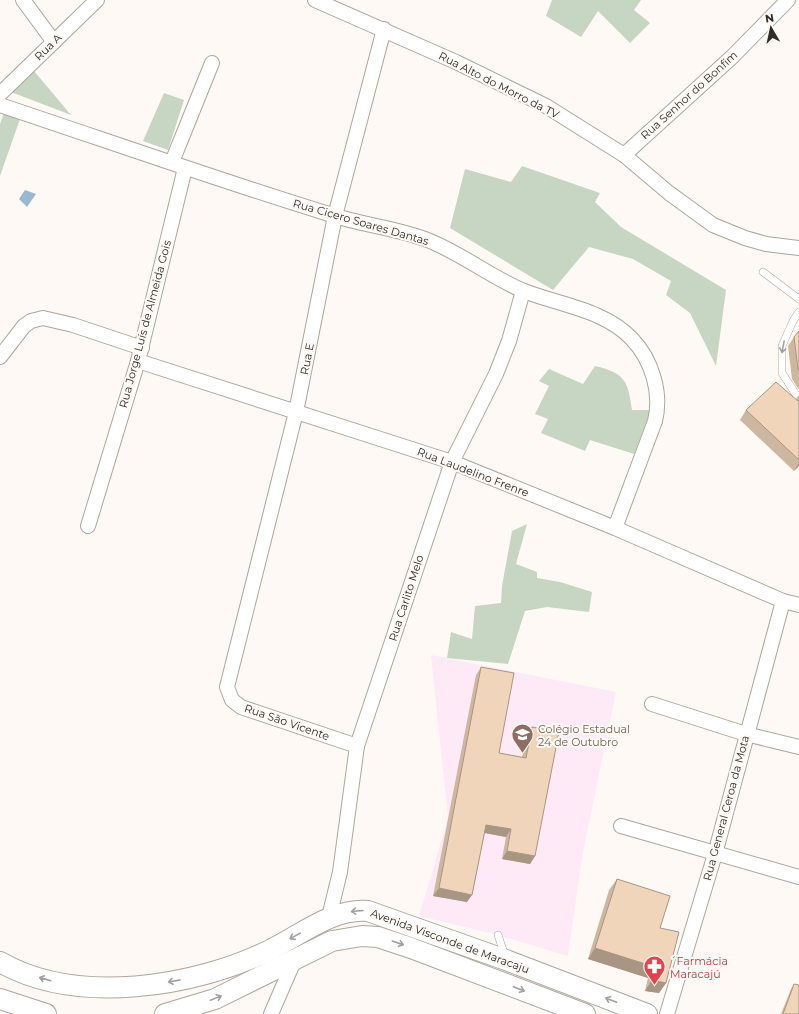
<svg xmlns="http://www.w3.org/2000/svg" width="799" height="1014" viewBox="0 0 799 1014" font-family="Montserrat,sans-serif">
<style>
.education{fill:#fee9f7}
.green{fill:#c7d5c3}
.water{fill:#9ab8cf}
.lines{fill:none;stroke-linecap:round;stroke-linejoin:round}
.lane-casing{stroke:#aea69e;stroke-width:8}
.street-casing{stroke:#aea69e;stroke-width:16}
.secondary-casing{stroke:#aea69e;stroke-width:22}
.lane{stroke:#fff;stroke-width:7}
.street{stroke:#fff;stroke-width:14}
.secondary{stroke:#fff;stroke-width:20}
.wall{fill:#ceb7a0}
.shaded-wall{fill:#a89582}
.building{fill:#f0d5ba;stroke:#a89582}
.oneway{stroke:#a1a09e}
.labels{text-anchor:middle;dominant-baseline:central;stroke-width:4;stroke-linejoin:round;paint-order:stroke}
.street-label{font-size:11px;fill:#2f2c28;stroke:#fef9f4}
.education-label{font-size:11px;fill:#785e54;stroke:#fef9f4;text-anchor:start}
.health-label{font-size:11px;fill:#be3a42;stroke:#fef9f4;text-anchor:start}
</style>
<rect width="100%" height="100%" fill="#fef9f4"/>
<polygon class="education" points="431,655 616,692 582,857 568,956 498,935 419,916 448,818"/>
<g class="green">
<polygon points="552,0 641,0 634,10 650,23 630,43 598,11 581,37 546,16"/>
<polygon points="34,71 71,115 11,92"/>
<polygon points="164,93 184,100 168,150 143,141"/>
<polygon points="4,113 20,119 0,176 0,124"/>
<polygon points="522,166 600,193 595,202 621,227 726,290 716,366 690,313 666,295 671,281 633,259 589,247 553,290 450,228 465,169 511,182"/>
<path d="M595 366C625 373 628 381 632 410H651L634 454 590 440 585 451 541 433 548 419 535 414 549 386 539 381 549 369 583 384Z"/>
<polygon points="527,524 516,564 537,572 537,578 560,582 592,592 589,612 547,607 525,611 508,664 447,658 451,632 472,639 475,606 501,603 502,586 512,531"/>
</g>
<polygon class="water" points="25,190 36,194 27,207 19,199"/>
<g class="lines">
<defs>
<g id="lane">
<polyline points="763,272 799,299"/>
<polyline points="799,312 793,321 782,346 782,373 799,399"/>
<polyline points="498,935 505,956"/>
</g>
<g id="street">
<polyline points="23,0 54,42"/>
<polyline points="315,0 456,62 546,106 624,155 669,193 713,225 745,238 766,244 799,248"/>
<polyline points="0,94 97,0"/>
<path d="M0 105C111 142 221 181 332 215 363 225 395 228 425 239 460 252 490 277 524 291 560 305 605 310 632 339 652 360 662 393 655 421L615 528"/>
<polyline points="624,155 732,57 788,0"/>
<polyline points="172,162 212,63"/>
<polyline points="0,357 24,326 31,321 43,318 73,325 142,348"/>
<polyline points="138,361 452,462 615,528 783,601 799,605"/>
<polyline points="88,526 138,361 185,168"/>
<polyline points="652,704 746,734 799,747"/>
<polyline points="357,746 241,707 232,700 227,687 296,412 335,216 384,29"/>
<polyline points="621,826 799,877"/>
<polyline points="329,917 340,872 357,746 452,462 496,374 509,341 523,291"/>
<polyline points="271,1014 294,961"/>
<polyline points="667,1014 715,854 783,601"/>
</g>
<g id="secondary">
<path d="M0 962C77 1006 195 987 270 950 301 935 332 908 368 911L506 960 647 1014"/>
<polyline points="0,999 46,1014"/>
<polyline points="165,1014 215,999 332,941 362,936 378,937 411,948 585,1014"/>
</g>
</defs>
<use href="#lane" class="lane-casing"/>
<use href="#street" class="street-casing"/>
<use href="#secondary" class="secondary-casing"/>
<use href="#lane" class="lane"/>
<use href="#street" class="street"/>
<use href="#secondary" class="secondary"/>
</g>
<g class="wall">
<polygon points="799,331 799,390 792,379 788,346 794,337"/>
<polygon points="799,395 799,466 794,471 740,420 746,410 796,399"/>
<polygon points="481,667 499,753 522,757 526,735 532,727 535,856 530,864 502,859 506,837 484,833 467,902 433,896 476,675"/>
<polygon points="617,879 660,928 666,983 659,993 645,991 648,978 588,959 609,890"/>
<polygon points="794,984 799,1014 781,1014 791,989"/>
</g>
<g class="shaded-wall">
<polygon points="799,463 799,466 794,471"/>
<polygon points="486,825 511,829 506,837 480,832"/>
<polygon points="507,851 535,856 530,864 502,859"/>
<polygon points="439,888 472,895 467,902 433,896"/>
<polygon points="595,948 655,967 648,978 588,959"/>
<polygon points="652,980 666,983 659,993 645,991"/>
</g>
<g class="building">
<polygon points="799,331 799,371 798,369 794,337"/>
<polygon points="776,382 799,402 799,460 746,410"/>
<polygon points="481,667 514,673 499,753 526,758 532,727 559,732 535,856 507,851 511,829 486,825 472,895 439,888"/>
<polygon points="617,879 670,896 660,928 679,932 666,983 652,980 655,967 595,948"/>
<polygon points="794,984 799,985 799,1014 783,1014"/>
</g>
<defs><path id="oneway-shaft" d="M-6 0H5M1.5-3L5.5 0L1.5 3" fill="none" stroke-width="1.6" stroke-linecap="round" stroke-linejoin="round"/></defs>
<g class="oneway">
<use href="#oneway-shaft" transform="translate(783 347) rotate(101)"/>
<use href="#oneway-shaft" transform="translate(357 911) rotate(175)"/>
<use href="#oneway-shaft" transform="translate(295 936) rotate(151)"/>
<use href="#oneway-shaft" transform="translate(398 943) rotate(19)"/>
<use href="#oneway-shaft" transform="translate(45 979) rotate(-164)"/>
<use href="#oneway-shaft" transform="translate(174 981) rotate(170)"/>
<use href="#oneway-shaft" transform="translate(519 989) rotate(21)"/>
<use href="#oneway-shaft" transform="translate(216 998) rotate(-22)"/>
<use href="#oneway-shaft" transform="translate(611 1000) rotate(-159)"/>
</g>
<defs>
<symbol id="school-pin" viewBox="-11 -11 22 30"><path d="M0 17L-7.5 6A9.5 9.5 0 1 1 7.5 6Z" fill="#8d6e63" stroke="#fef9f4"/><path d="M0-5L7-2L0 1L-7-2ZM-4 1L0 2.5L4 1V4Q0 6-4 4Z" fill="#fff"/></symbol>
<symbol id="pharmacy-pin" viewBox="-11 -11 22 30"><path d="M0 17L-7.5 6A9.5 9.5 0 1 1 7.5 6Z" fill="#e0444e" stroke="#fef9f4"/><path d="M-2-6h4v4h4v4h-4v4h-4v-4h-4v-4h4Z" fill="#fff"/></symbol>
</defs>
<g fill-rule="evenodd">
<use href="#school-pin" x="510" y="722" width="25" height="34"/>
<use href="#pharmacy-pin" x="642" y="954" width="25" height="34"/>
</g>
<g class="labels">
<g class="street-label">
<text transform="translate(48 47) rotate(-44)">Rua A</text>
<text transform="translate(499 85) rotate(27)">Rua Alto do Morro da TV</text>
<text transform="translate(689 95) rotate(-42)">Rua Senhor do Bonfim</text>
<text transform="translate(361 222) rotate(16)">Rua Cicero Soares Dantas</text>
<text transform="translate(145 324) rotate(-75)">Rua Jorge Luís de Almeida Gois</text>
<text transform="translate(307 359) rotate(-79)">Rua E</text>
<text transform="translate(473 472) rotate(21)">Rua Laudelino Frenre</text>
<text transform="translate(406 598) rotate(-72)">Rua Carlito Melo</text>
<text transform="translate(287 722) rotate(19)">Rua São Vicente</text>
<text transform="translate(726 808) rotate(-75)">Rua General Ceroa da Mota</text>
<text transform="translate(450 941) rotate(20)">Avenida Visconde de Maracaju</text>
</g>
<g class="education-label">
<text x="538" y="729">Colégio Estadual<tspan x="538" dy="13">24 de Outubro</tspan></text>
</g>
<g class="health-label">
<text x="670" y="961">´Farmácia<tspan x="670" dy="13">Maracajú</tspan></text>
</g>
</g>
<g transform="translate(771 28) rotate(351)" stroke="#fef9f4" stroke-width="3" paint-order="stroke">
<path d="M0-3L7 15L0 10L-7 15Z" fill="#2f2c28"/>
<text y="-6" font-size="11" font-weight="bold" text-anchor="middle" fill="#2f2c28">N</text>
</g>
</svg>
